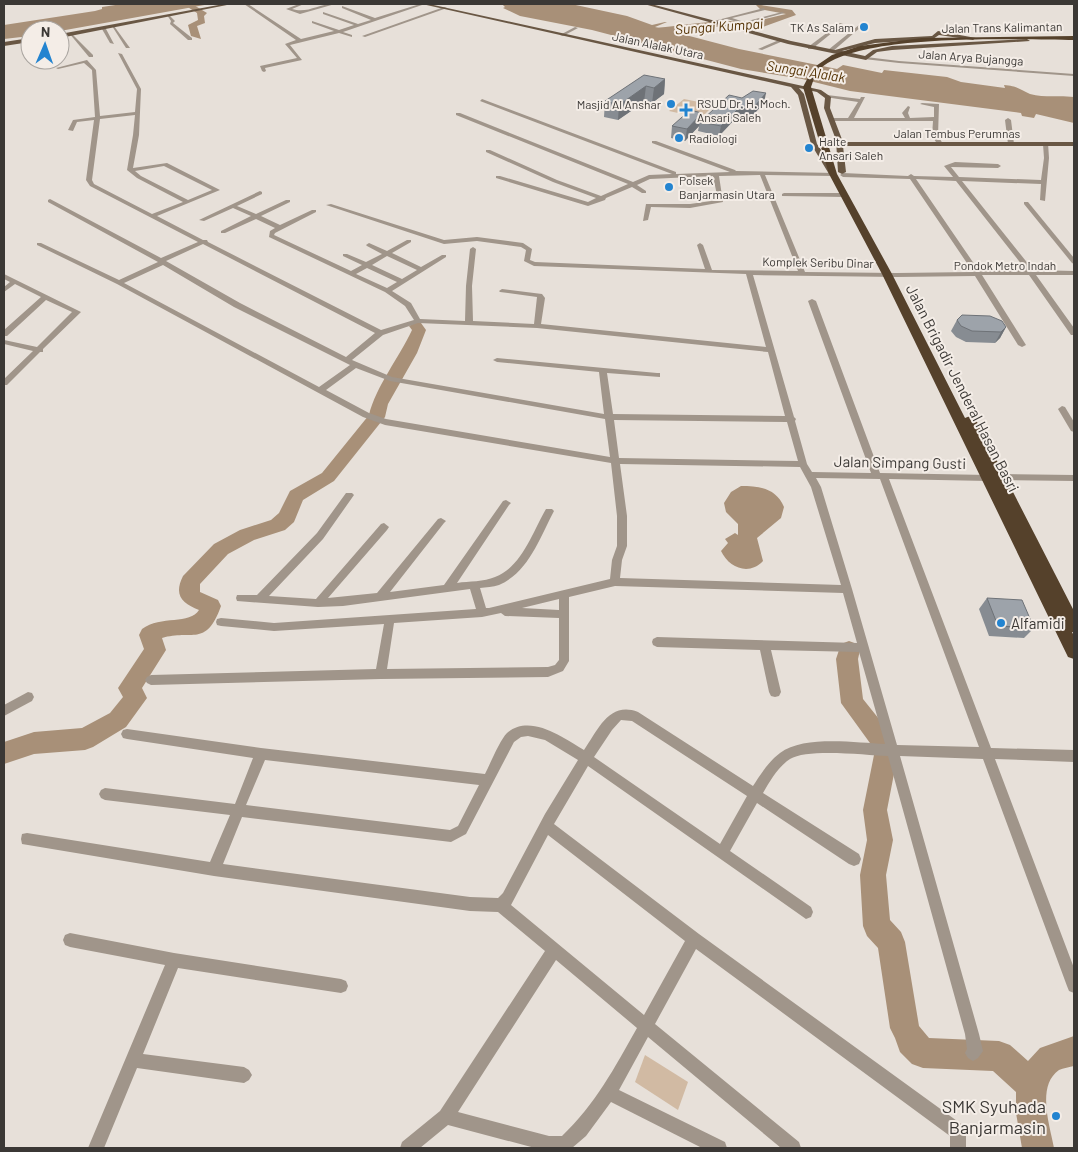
<svg xmlns="http://www.w3.org/2000/svg" width="1078" height="1152" viewBox="0 0 1078 1152" font-family="Barlow,sans-serif">
<style>
.green{fill:#d1baa3}
.water{fill:#a89078}
.lines{fill:none;stroke-linecap:round;stroke-linejoin:round}
.river{fill:#a89078;fill-rule:evenodd}
.street{fill:#a0958a;fill-rule:evenodd}
.primary{fill:#695744;fill-rule:evenodd}
.highway{fill:#55412b;fill-rule:evenodd}
.wall{fill:#878c92}
.shaded-wall{fill:#6e7277}
.building{fill:#9da3aa;stroke:#6e7277}
.poi-dot{fill:#2384d0;stroke:#f4ede7;stroke-width:2}
.labels{text-anchor:middle;dominant-baseline:central;stroke-width:4;stroke-linejoin:round;paint-order:stroke}
.far-poi-label{font-size:12px;fill:#3b3835;stroke:#f4ede7;text-anchor:start}
.far-street-label{font-size:12px;fill:#3b3835;stroke:#f4ede7}
.far-water-label{font-size:14px;font-style:italic;fill:#533102;stroke:#f4ede7}
.street-label{font-size:15px;fill:#3b3835;stroke:#f4ede7}
.poi-label{font-size:15px;fill:#3b3835;stroke:#f4ede7;text-anchor:start}
.near-poi-label{font-size:18px;fill:#3b3835;stroke:#f4ede7;text-anchor:end}
</style>
<rect width="100%" height="100%" fill="#e7e0d9"/>
<g class="green">
<polygon points="684,99 714,105 701,118 669,111"/>
<polygon points="645,1055 688,1082 678,1110 635,1082"/>
</g>
<g class="water">
<polygon points="122,4 210,4 60,31 30,30 30,36 4,39 4,25 95,11 102,9 102,7"/>
<path d="M502 4H571L627 16 652 25 665 22H667L655 27 739 49 837 69 843 65 882 73 884 70 947 77 961 82 1005 88 1004 85C1018 86 1020 90 1030 94 1045 98 1060 95 1074 97V123L1036 114 1034 118 1022 116 1021 113 850 91 802 79 741 69 592 30 520 16 503 8 505 7Z"/>
<path d="M741 486C759 486 776 488 784 507L781 518 757 538 763 561C749 576 729 568 721 551L728 543 725 539 735 533 738 535V524L726 512 724 503 731 492Z"/>
</g>
<g class="lines">
<g class="river">
<polygon points="183,4 192,4 207,13 204,16 205,23 197,26 201,39 191,36 188,25 198,20 197,13"/>
<path d="M755 4 792 10 796 15 760 28 734 24 679 33 643 35 639 32 643 29C682 27 720 17 759 23L765 19 786 14 760 9Z"/>
<path d="M416 322 421 323 426 330 417 353 388 404 385 417 334 481 303 500 294 522 285 530 254 540 228 554 200 584V592L218 600 221 606C206 648 192 629 162 638L166 650 142 688 147 698 126 727 93 747 85 750 34 754 4 764V742L34 732 82 728 110 713 123 697 118 688 144 649 139 635 142 629C161 615 190 625 199 610 183 603 173 596 183 576L214 544 240 530 271 520 279 513 290 491 322 473 369 415C376 386 399 358 412 330L409 326Z"/>
<path d="M849 641 857 644 860 650 858 659 863 699 891 734 898 753 887 810 893 840 886 875 890 920 901 932 905 942 919 1026 929 1038 999 1041 1010 1045 1028 1061 1040 1048 1074 1036V1066C1070 1067 1063 1068 1059 1070 1036 1086 1050 1126 1054 1148H1022L1016 1113V1092L993 1071 923 1068 912 1064 900 1052 895 1038 890 1028 878 948 867 936 863 926 860 875 867 840 863 810 875 750 841 703 836 659 841 644Z"/>
</g>
<g class="street">
<polygon points="244,4 248,4 301,39 334,31 312,23 312,21 339,30 354,25 323,14 323,12 358,24 371,20 342,8 342,6 375,18 420,4 425,4 343,32 352,35 352,37 339,33 290,45 302,60 265,68 266,71 264,72 262,71 260,66 297,58 285,44 296,40"/>
<path d="M299 4H304L292 9C308 14 319 3 335 4L300 14 286 9Z"/>
<polygon points="444,7 447,8 365,37 362,36"/>
<polygon points="764,8 765,10 732,18 744,22 782,12 784,13 744,24 727,19 712,23 710,22"/>
<polygon points="167,15 169,15 175,21 173,23 192,38 192,40 188,40 170,24 171,21"/>
<polygon points="840,23 843,24 812,49 808,49 808,47"/>
<polygon points="859,25 862,26 832,52 828,52 828,50"/>
<polygon points="112,26 114,26 130,48 126,48"/>
<polygon points="575,27 578,28 563,36 560,35"/>
<polygon points="104,28 106,29 114,44 110,43 102,29"/>
<polygon points="69,33 71,33 93,55 93,57 89,57"/>
<polygon points="24,40 26,41 27,55 25,56 23,55 22,41"/>
<polygon points="779,40 783,41 762,50 758,49"/>
<path d="M118 53 122 54 141 89 139 135 133 168 167 163 220 190 157 216 203 240H207L208 242 381 330 414 320 405 306 385 292 269 237 270 231 275 228 256 219 225 233H221V231L251 216 233 208 204 221 199 220 260 191 262 192V194L237 206 256 214 286 200H290V202L261 216 280 225 312 210H316V212L275 233 274 235 351 271 362 265 343 256V254H347L366 262 382 254 367 246 366 245 369 243 387 251 407 240H411V242L392 253 421 267 442 255H446V257L392 291 411 303 420 319 465 321 466 286 470 249 473 247 476 249 472 286 473 321 534 324 537 297 500 292 499 291 502 289 542 294 545 298 541 324 766 347 746 274 534 266 524 261 526 250 521 247 477 241 444 244 326 205 331 204 444 240 477 237 523 243 532 249 530 260 535 262 705 269 697 245 700 243 703 245 712 270 798 271 760 175 719 176 723 202 690 208 651 207 648 220 643 221 646 204H690L718 200 713 176 650 179 637 185 646 191V193H642L632 187 606 198 605 200 588 206 496 178V176H500L588 202 596 198 553 182 486 152V150H490L557 180 601 196 628 184 456 115V113H460L633 182 649 175 672 174 480 101 482 99 676 172V174L730 172 652 143V141H656L735 170 736 171 835 173 836 174 833 176 765 175 805 272 897 273 973 272 910 179 843 177 840 175 843 173 908 176 911 174 914 176 953 177 944 166 955 162 998 164 1001 166 998 168 951 167 959 177 1041 180 1044 158 1043 144 1048 143 1049 158 1045 201 1040 200 1041 184 962 181 1033 270 1074 271V275H1036L1074 328V335H1071L1029 275H982L1026 345 1022 347 1018 345 975 276 897 277 753 275 794 417 796 419 795 421 807 464 812 472 871 473 808 301 812 299 816 301 880 473 988 475 992 478 988 481 889 479 991 748 1074 750V762L995 759 1074 968V993L1069 991 1067 986 983 759 900 756 979 1034 983 1051 978 1058 973 1061 968 1058 965 1053 967 1049 965 1034 888 756C866 755 807 748 790 759 778 767 770 781 763 793L859 854 861 859 859 864 854 866 849 864 757 803 730 851 811 907 813 912 811 917 806 919 588 766 554 824 699 934 964 1126 966 1132V1148H950V1136L696 949 655 1024 799 1142 801 1148H781L648 1037 619 1090 725 1142 727 1148H702L611 1102 586 1136 572 1148H535L448 1125 420 1148H400L402 1142 440 1111 545 951 498 912 470 911 214 876 22 844 21 839 22 834 27 833 210 862 230 815 105 800 101 798 99 794 101 790 105 788 235 804 253 758 127 739 123 738 121 734 123 730 127 729 261 748 485 774C490 764 500 740 507 733 530 713 564 738 584 750 598 730 609 701 638 712L753 786C760 775 769 761 780 753 804 735 856 743 885 744L859 652 771 650 781 692 779 696 775 697 771 696 769 692 760 650 657 647 653 645 652 642 653 639 657 637 857 643 843 593 615 586 569 597V661L563 671 548 677 381 679 151 685 147 683 145 680 147 677 151 675 376 669 384 624 274 631 221 626 217 625 216 622 217 619 221 618 274 623 476 609 470 589 343 606 318 607 237 601 236 598 237 595H257L317 533 346 493H352L354 495 323 539 269 596 316 599 381 524 384 523 389 527 387 530 328 598 377 593 438 519 441 518 446 521 444 523 390 592 444 585 503 501 506 500 511 503 509 505 457 583C469 581 484 582 495 577 522 567 533 531 546 509H552L554 511C540 537 529 572 499 585 493 587 486 587 480 588L486 608H489L610 579 612 560 617 546V516L611 463 385 425 363 417 117 284 37 245V243H41L119 280 158 262 48 202V200L50 199 161 258 198 242 90 186 86 180 94 120 77 122 73 131 68 130 73 120 95 117 92 70 84 63 58 69 56 68 87 60 96 70 100 116 135 112 137 89ZM135 115 133 135 127 170 137 178 183 202 152 214 94 184 92 180 100 119ZM164 166 212 190 188 200 141 176 135 171ZM916 179 956 181 1026 270 979 271ZM203 244 375 333 346 357 240 303 166 261ZM387 256 417 270 402 279 372 265ZM163 265 234 307 350 365 319 387 124 283ZM367 268 397 282 387 288 356 274ZM418 323 537 328 768 352 785 416 613 414 607 373 660 377V373H657L497 358 493 360 497 362 599 372 604 414 392 377 352 360 383 335ZM356 368 390 381 605 419 610 457 386 419 369 413 326 390ZM614 420 787 422 798 461 619 458ZM620 464 800 467 811 487 841 585 620 578 622 560 627 546V516ZM816 478 880 479 979 747 897 745 852 589 821 487ZM559 599V610L522 608ZM501 613 505 616 559 618V660L555 665 548 667 387 669 394 623 482 617ZM621 720 632 721 747 796 720 844 594 757 612 730ZM528 736 545 740 578 760 545 814 503 893 498 898 470 897 223 864 242 817 451 842 466 834 514 742 521 737ZM265 760 479 785 458 826 450 830 246 805ZM548 835 685 941 644 1015 511 905ZM556 960 637 1028C615 1067 595 1105 562 1136H549L458 1112Z"/>
<polygon points="866,57 899,61 1074,74 1074,76 899,63 864,59"/>
<polygon points="827,95 860,99 861,97 865,97 854,118 905,118 902,113 908,106 910,107 908,113 910,118 934,117 934,107 920,104 922,103 939,104 938,136 943,144 938,145 932,136 933,121 829,121 831,118 848,118 858,102 825,97"/>
<polygon points="1008,118 1011,120 1014,144 1011,146 1008,144 1005,120"/>
<polygon points="784,193 844,193 847,195 844,197 782,196 782,194"/>
<polygon points="1024,202 1028,202 1074,258 1074,264 1072,263 1024,204"/>
<polygon points="4,274 81,312 43,349 43,352 40,352 7,385 4,385 4,379 33,351 4,344 4,340 37,347 72,312 46,300 7,336 4,336 4,330 41,297 15,284 4,292 4,287 10,282 4,279"/>
<polygon points="1062,406 1065,407 1074,422 1074,432 1071,431 1058,409"/>
<polygon points="1000,474 1074,475 1074,481 1000,480 996,477"/>
<polygon points="28,692 32,693 34,697 32,701 4,716 4,705"/>
<polygon points="70,933 174,953 341,979 346,981 348,986 346,991 341,993 178,968 143,1054 244,1067 249,1070 252,1075 249,1080 244,1083 137,1068 104,1148 88,1148 165,965 70,947 65,945 63,940 65,935"/>
</g>
<g class="primary">
<polygon points="224,4 232,4 60,38 60,34"/>
<polygon points="422,4 429,4 821,90 831,97 830,108 843,142 1074,142 1074,146 843,146 846,172 842,174 838,172 836,140 824,108 825,98 817,92 799,88 804,94 817,144 836,172 832,174 829,174 811,144 798,95 791,87"/>
<polygon points="644,4 651,4 791,41 835,50 875,39 932,36 938,31 976,38 973,40 939,35 933,39 875,43 842,51 865,56 873,50 892,46 1027,39 1030,41 892,50 877,52 866,60 788,44"/>
<polygon points="30,38 30,42 4,46 4,42"/>
</g>
<path class="highway" d="M1074 36V40C1019 40 856 32 819 70 815 74 813 82 811 87L837 174 892 274 965 418 970 416 976 420 1074 611V632H1072L1074 636V659L1068 657 882 274 829 174 803 87 813 68 832 55 860 46 922 38Z"/>
</g>
<g class="wall">
<polygon points="665,79 664,94 652,103 644,102 618,120 604,117 605,101"/>
<polygon points="764,103 753,115 735,119 719,136 698,131 699,126 685,141 671,138 672,126 702,113 701,120"/>
<polygon points="957,320 1006,327 1000,338 995,343 966,342 956,337 951,331"/>
<polygon points="987,598 1034,628 1024,638 989,636 979,609"/>
</g>
<g class="shaded-wall">
<polygon points="665,79 664,94 652,103 654,88"/>
<polygon points="646,86 644,102 618,120 619,105"/>
<polygon points="766,93 764,103 753,115 735,119 719,136 721,126 737,110"/>
<polygon points="702,113 701,122 700,122 699,126 685,141 687,129"/>
<polygon points="1006,327 1000,338 995,343 1001,332"/>
</g>
<g class="building">
<polygon points="644,75 665,79 654,88 646,86 619,105 605,101"/>
<polygon points="753,91 766,93 755,106 737,110 721,126 700,122 729,95 742,98"/>
<polygon points="690,110 702,113 687,129 672,126"/>
<polygon points="962,315 990,316 1002,321 1006,327 1001,332 972,331 961,326 957,320"/>
<polygon points="987,598 1022,600 1034,628 998,626"/>
</g>
<g class="poi-dot">
<circle cx="864" cy="27" r="5"/>
<circle cx="671" cy="104" r="5"/>
<path d="M683.5 102.5h5v5h5v5h-5v5h-5v-5h-5v-5h5z"/>
<circle cx="679" cy="138" r="5"/>
<circle cx="809" cy="148" r="5"/>
<circle cx="669" cy="187" r="5"/>
<circle cx="1001" cy="623" r="5"/>
<circle cx="1056" cy="1116" r="5"/>
</g>
<g class="labels">
<g class="far-poi-label">
<text x="854" y="27" text-anchor="end">TK As Salam</text>
<text x="697" y="103">RSUD Dr. H. Moch.<tspan x="697" dy="14">Ansari Saleh</tspan></text>
<text x="661" y="104" text-anchor="end">Masjid Al Anshar</text>
<text x="689" y="138">Radiologi</text>
<text x="819" y="141">Halte<tspan x="819" dy="14">Ansari Saleh</tspan></text>
<text x="679" y="180">Polsek<tspan x="679" dy="14">Banjarmasin Utara</tspan></text>
</g>
<g class="far-street-label">
<text transform="translate(1002 27) rotate(-1)">Jalan Trans Kalimantan</text>
<text transform="translate(658 45) rotate(12)">Jalan Alalak Utara</text>
<text transform="translate(971 57) rotate(4)">Jalan Arya Bujangga</text>
<text x="957" y="133">Jalan Tembus Perumnas</text>
<text transform="translate(818 262) rotate(1)">Komplek Seribu Dinar</text>
<text x="1005" y="265">Pondok Metro Indah</text>
</g>
<g class="far-water-label">
<text transform="translate(719 26) rotate(-4)">Sungai Kumpai</text>
<text transform="translate(806 71) rotate(9)">Sungai Alalak</text>
</g>
<g class="street-label">
<text transform="translate(963 388) rotate(63)">Jalan Brigadir Jenderal Hasan Basri</text>
<text transform="translate(900 462) rotate(1)">Jalan Simpang Gusti</text>
</g>
<g class="poi-label">
<text x="1011" y="623">Alfamidi</text>
</g>
<g class="near-poi-label">
<text x="1046" y="1106">SMK Syuhada<tspan x="1046" dy="21">Banjarmasin</tspan></text>
</g>
</g>
<rect width="1078" height="1152" fill="none" stroke="#3b3835" stroke-width="10"/>
<g transform="translate(45 45) rotate(2)"><circle r="24" fill="#f4ede7" stroke="#aaa5a0"/>
<path d="M0-4L9 19L0 12L-9 19Z" fill="#2384d0"/>
<text y="-8" font-size="14" font-weight="bold" text-anchor="middle" fill="#3b3835">N</text>
</g>
</svg>
